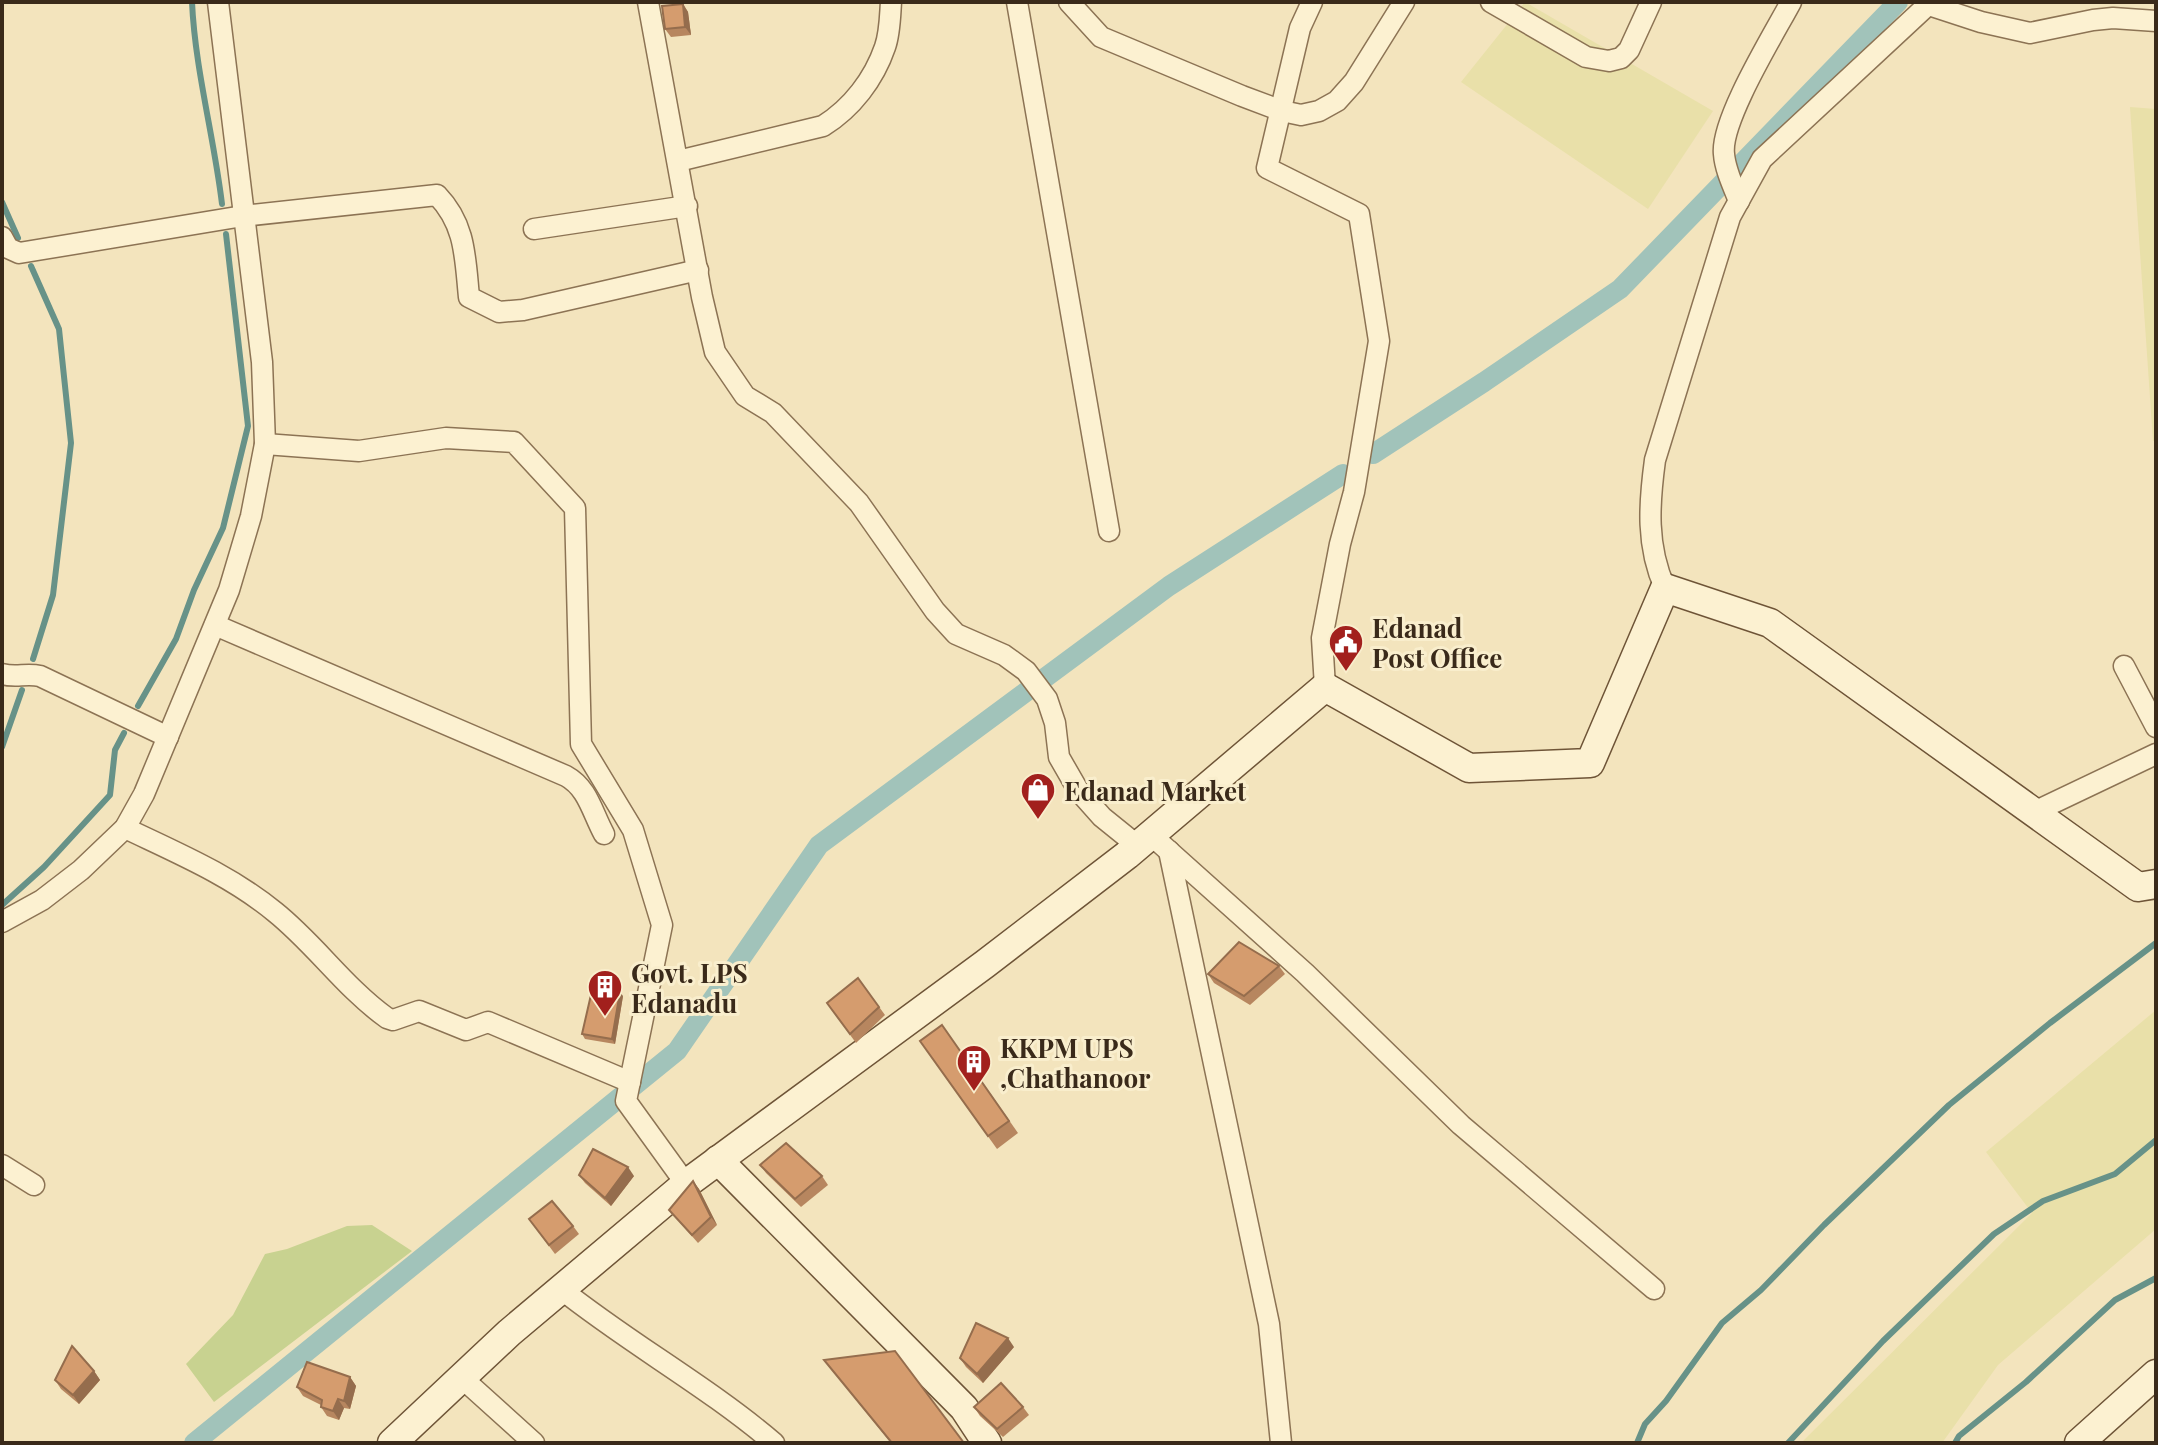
<svg xmlns="http://www.w3.org/2000/svg" width="2158" height="1445" viewBox="0 0 2158 1445" font-family="'Playfair Display',serif">
<style>
.farmland{fill:#e9e0a9}
.green{fill:#c8d290}
.lines{fill:none;stroke-linecap:round;stroke-linejoin:round}
.stream{stroke:#679288;stroke-width:6}
.canal{stroke:#a1c3ba;stroke-width:20}
.street-casing{stroke:#8c7354;stroke-width:23}
.secondary-casing{stroke:#6e5437;stroke-width:31}
.street{stroke:#fcf1d1;stroke-width:20}
.secondary{stroke:#fcf1d1;stroke-width:28}
.wall{fill:#b7865f}
.shaded-wall{fill:#956d4d}
.building{fill:#d59c6e;stroke:#956d4d;stroke-width:2}
.labels{text-anchor:middle;dominant-baseline:central;stroke-width:6;stroke-linejoin:round;paint-order:stroke}
.poi-label{font-size:26px;font-weight:bold;fill:#3a2a1a;stroke:#f9eecd;text-anchor:start}
</style>
<rect width="100%" height="100%" fill="#f3e4bd"/>
<g class="farmland">
<polygon points="1525,2 1713,111 1648,209 1461,82"/>
<polygon points="2130,107 2156,109 2156,440 2153,441"/>
<polygon points="2156,1010 2156,1229 1998,1365 1942,1443 1801,1443 2032,1213 1986,1152"/>
</g>
<polygon class="green" points="372,1225 412,1251 214,1402 186,1364 233,1315 265,1254 287,1249 347,1226"/>
<g class="lines">
<g class="stream">
<path d="M192 2C195 69 214 137 222 204"/>
<polyline points="2,202 18,238"/>
<polyline points="31,266 59,329 71,443 53,595 33,659"/>
<polyline points="138,706 176,639 194,590 223,528 248,426 226,234"/>
<polyline points="2,747 22,690"/>
<polyline points="2,905 44,867 110,795 115,750 124,733"/>
<polyline points="1637,1443 1645,1424 1666,1401 1722,1323 1761,1290 1824,1225 1949,1105 2050,1023 2156,943"/>
<polyline points="1788,1443 1883,1341 1994,1234 2043,1201 2115,1174 2156,1140"/>
<polyline points="1955,1443 1959,1436 2026,1382 2115,1300 2156,1278"/>
</g>
<g class="canal">
<polyline points="1373,454 1484,382 1620,289 1898,2"/>
<polyline points="194,1443 677,1051 819,845 1169,586 1343,474"/>
</g>
<defs>
<g id="street">
<polyline points="648,2 702,297 715,352 745,396 773,413 859,503 935,611 956,634 1004,655 1026,671 1047,699 1055,723 1059,757 1078,790 1102,817 1128,838 1135,849"/>
<polyline points="1017,2 1109,531"/>
<polyline points="1069,2 1101,37 1242,96 1282,111 1301,115 1319,111 1337,101 1354,82 1404,2"/>
<polyline points="1312,2 1300,28 1267,168 1359,214 1379,341 1354,492 1340,544 1322,638 1325,687"/>
<polyline points="1491,2 1586,57 1609,61 1621,58 1629,50 1651,2"/>
<polyline points="1929,5 1981,22 2030,33 2093,20 2113,18 2156,21"/>
<path d="M678 161 823 126C852 108 874 79 885 47 890 33 890 16 891 2"/>
<path d="M1739 201C1733 186 1725 169 1724 154 1720 121 1774 34 1791 2"/>
<polyline points="534,229 687,206"/>
<path d="M2 237 8 248 19 253 243 216 437 195C466 225 465 258 469 297L499 312 523 310 698 270"/>
<polyline points="265,444 359,451 446,438 514,442 575,508 581,744 633,830 662,925 626,1101 686,1184"/>
<path d="M1665 588C1646 546 1649 504 1655 460L1730 217 1762 159 1931 2"/>
<path d="M215 625 566 776C588 788 592 812 604 834"/>
<polyline points="2124,666 2156,727"/>
<path d="M2 674C15 678 26 673 40 676L168 737"/>
<polyline points="2034,812 2156,754"/>
<path d="M125 828C177 853 230 875 275 912 315 944 345 988 387 1018L393 1020 419 1011 466 1030 488 1022 630 1082"/>
<polyline points="1151,835 1305,973 1461,1125 1654,1289"/>
<polyline points="1169,851 1269,1324 1281,1443"/>
<polyline points="2,922 42,900 81,870 125,828 144,794 229,590 251,516 265,444 262,362 218,2"/>
<polyline points="2,1165 34,1185"/>
<path d="M561 1289C630 1344 707 1386 774 1443"/>
<polyline points="462,1378 534,1443"/>
</g>
<g id="secondary">
<polyline points="718,1160 964,1408 987,1443"/>
<polyline points="392,1443 509,1333 686,1184 985,964 1127,855 1325,687 1469,768 1590,763 1665,588 1770,623 2138,887 2156,884"/>
<polyline points="2079,1443 2156,1374"/>
</g>
</defs>
<use href="#street" class="street-casing"/>
<use href="#secondary" class="secondary-casing"/>
<use href="#street" class="street"/>
<use href="#secondary" class="secondary"/>
</g>
<g class="wall">
<polygon points="683,4 688,12 691,35 671,37 665,29"/>
<polygon points="1279,966 1285,974 1250,1005 1214,983 1208,974"/>
<polygon points="858,978 885,1015 856,1043 827,1003"/>
<polygon points="623,996 615,1044 585,1039 582,1034"/>
<polygon points="942,1025 1018,1133 997,1149 920,1041"/>
<polygon points="760,1165 822,1176 828,1185 801,1207 766,1173"/>
<polygon points="579,1175 634,1176 611,1206 585,1183"/>
<polygon points="693,1181 699,1189 717,1225 698,1243 669,1210"/>
<polygon points="529,1219 573,1226 579,1234 555,1254"/>
<polygon points="1014,1347 983,1383 966,1367 960,1358"/>
<polygon points="824,1360 964,1443 891,1443"/>
<polygon points="94,1371 100,1380 79,1404 61,1389 55,1380"/>
<polygon points="350,1377 356,1386 350,1409 344,1408 339,1420 327,1416 321,1407 321,1405 303,1396 297,1387"/>
<polygon points="974,1407 1023,1407 1029,1415 1003,1437 980,1416"/>
</g>
<g class="shaded-wall">
<polygon points="683,4 688,12 691,35 685,27"/>
<polygon points="620,992 623,996 615,1044 612,1039"/>
<polygon points="628,1167 634,1176 611,1206 605,1198"/>
<polygon points="693,1181 699,1189 717,1225 711,1217"/>
<polygon points="1008,1338 1014,1347 983,1383 977,1374"/>
<polygon points="94,1371 100,1380 79,1404 73,1395"/>
<polygon points="350,1377 356,1386 350,1409 344,1401"/>
<polygon points="338,1399 344,1408 339,1420 333,1411"/>
</g>
<g class="building">
<polygon points="683,4 685,27 665,29 662,6"/>
<polygon points="1239,942 1279,966 1244,996 1208,974"/>
<polygon points="858,978 879,1007 850,1034 827,1003"/>
<polygon points="593,986 620,992 612,1039 582,1034"/>
<polygon points="942,1025 1009,1121 988,1136 920,1041"/>
<polygon points="786,1143 822,1176 795,1199 760,1165"/>
<polygon points="593,1149 628,1167 605,1198 579,1175"/>
<polygon points="693,1181 711,1217 692,1235 669,1210"/>
<polygon points="552,1201 573,1226 549,1245 529,1219"/>
<polygon points="976,1323 1008,1338 977,1374 960,1358"/>
<polygon points="72,1346 94,1371 73,1395 55,1380"/>
<polygon points="895,1351 964,1443 892,1443 824,1360"/>
<polygon points="307,1362 350,1377 344,1401 338,1399 333,1411 321,1407 322,1400 297,1387"/>
<polygon points="1001,1383 1023,1407 997,1429 974,1407"/>
</g>
<defs>
<symbol id="civic-pin" viewBox="-11 -11 22 30"><path d="M0 17L-7.5 6A9.5 9.5 0 1 1 7.5 6Z" fill="#a2201d" stroke="#f9eecd"/><path d="M-.6-6.5H3V-4.5H.6V-3L4-1V1h2V6H-6V1h2V-1L-.6-3ZM-1.2 2.5V6h2.4V2.5Z" fill="#fff"/></symbol>
<symbol id="shop-pin" viewBox="-11 -11 22 30"><path d="M0 17L-7.5 6A9.5 9.5 0 1 1 7.5 6Z" fill="#a2201d" stroke="#f9eecd"/><path d="M-5-2.5h2.3a2.7 3.5 0 0 1 5.4 0H5L5.5 6h-11ZM-1.5-2.5h3a1.5 2.3 0 0 0-3 0Z" fill="#fff"/></symbol>
<symbol id="building-pin" viewBox="-11 -11 22 30"><path d="M0 17L-7.5 6A9.5 9.5 0 1 1 7.5 6Z" fill="#a2201d" stroke="#f9eecd"/><path d="M-4-6H4V6H1V3H-1V6H-4ZM-2.5-4.3h1.7v1.8h-1.7ZM.8-4.3h1.7v1.8H.8ZM-2.5-1h1.7V.8h-1.7ZM.8-1h1.7V.8H.8Z" fill="#fff"/></symbol>
</defs>
<g fill-rule="evenodd">
<use href="#civic-pin" x="1326" y="622" width="40" height="54"/>
<use href="#shop-pin" x="1018" y="770" width="40" height="54"/>
<use href="#building-pin" x="585" y="967" width="40" height="54"/>
<use href="#building-pin" x="954" y="1042" width="40" height="54"/>
</g>
<g class="labels">
<g class="poi-label">
<text x="1372" y="627">Edanad<tspan x="1372" dy="30">Post Office</tspan></text>
<text x="1064" y="790">Edanad Market</text>
<text x="631" y="972">Govt. LPS<tspan x="631" dy="30">Edanadu</tspan></text>
<text x="1000" y="1047">KKPM UPS<tspan x="1000" dy="30">,Chathanoor</tspan></text>
</g>
</g>
<rect width="2158" height="1445" fill="none" stroke="#3a2a1a" stroke-width="8"/>
</svg>
